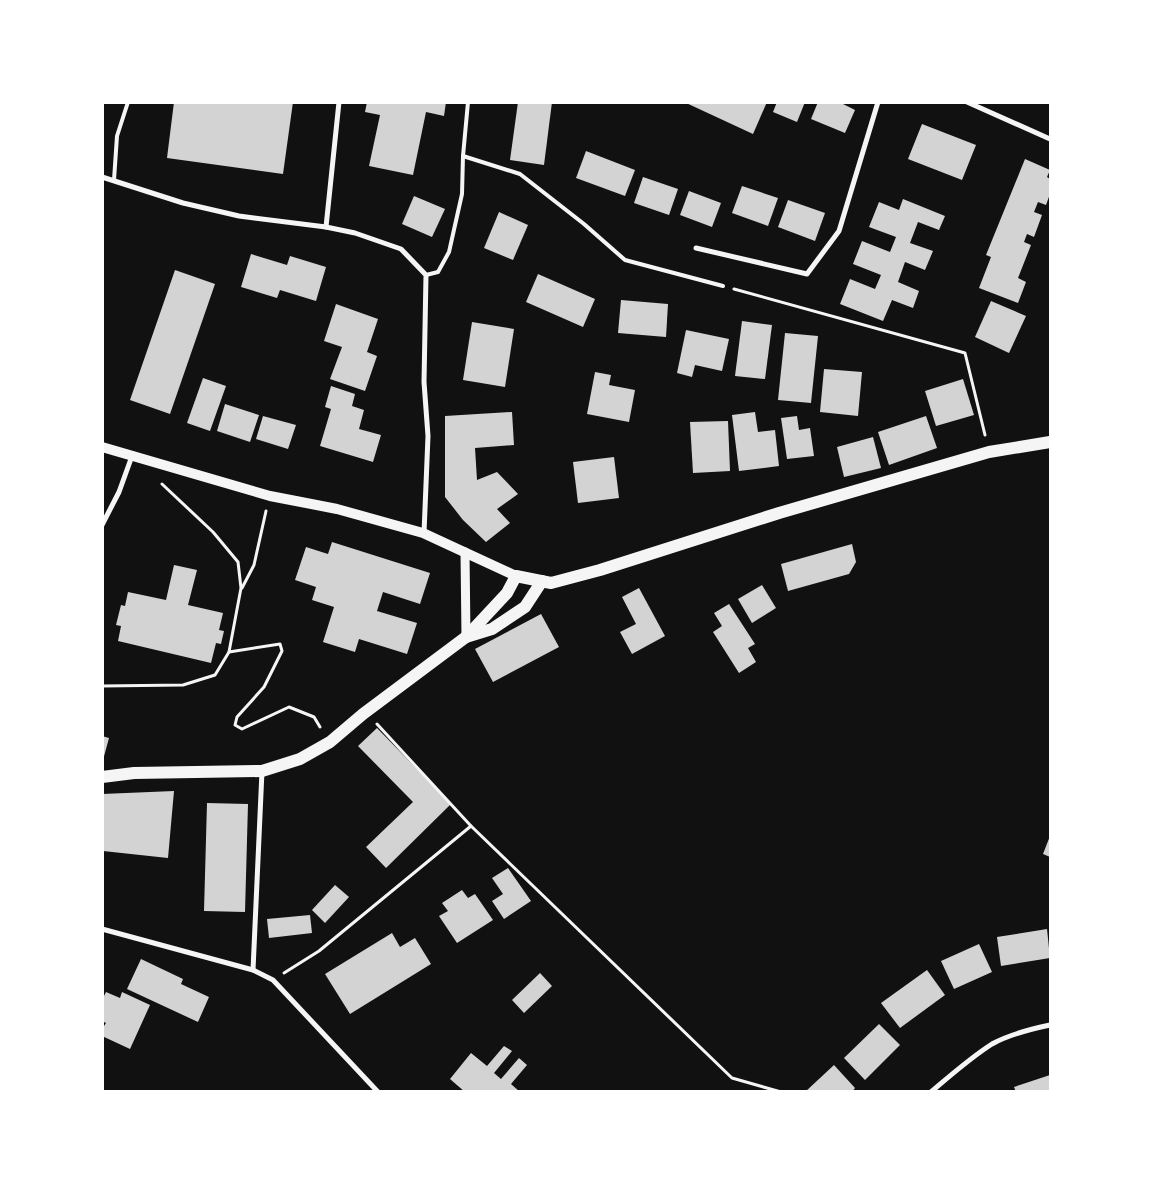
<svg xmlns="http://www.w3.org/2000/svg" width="1153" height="1194" viewBox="0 0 1153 1194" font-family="Mulish,sans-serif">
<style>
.building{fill:#d3d3d3}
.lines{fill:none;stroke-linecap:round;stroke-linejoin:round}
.path{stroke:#f5f5f5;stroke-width:3}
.service{stroke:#f5f5f5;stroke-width:4}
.minor{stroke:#f5f5f5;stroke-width:5}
.tertiary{stroke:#f5f5f5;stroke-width:9}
.secondary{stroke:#f5f5f5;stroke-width:10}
.primary{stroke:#f5f5f5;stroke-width:12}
</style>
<rect width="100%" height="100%" fill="#111"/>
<g class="building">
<polygon points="174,102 293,102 283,174 167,158"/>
<polygon points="367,102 446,102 444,116 426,112 413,175 369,166 380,115 365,112"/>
<polygon points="518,102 552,102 544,165 510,160"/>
<polygon points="684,102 767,102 753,134"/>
<polygon points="777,102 805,102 797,122 773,112"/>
<polygon points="818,102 839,102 855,110 845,133 811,119"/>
<polygon points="922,124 976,145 962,180 908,159"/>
<polygon points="586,151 635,170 625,196 576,178"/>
<polygon points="1025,159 1050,170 1047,177 1050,179 1050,194 1046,205 1038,202 1034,212 1042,215 1034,237 1027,234 1024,242 1031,245 1018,278 1026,282 1018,303 979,288 991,257 986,255"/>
<polygon points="643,177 678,189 669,215 634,203"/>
<polygon points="742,186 778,198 768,226 732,213"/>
<polygon points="689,191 721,203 712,227 680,215"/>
<polygon points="414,196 445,209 432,237 402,224"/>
<polygon points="903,199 945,216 939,230 918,222 910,243 933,251 925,270 905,262 898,282 919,291 913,308 892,300 883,321 840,304 850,279 875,289 881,275 853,264 862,241 890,252 896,237 869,227 879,202 899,210"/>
<polygon points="788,200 825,213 815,241 778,227"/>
<polygon points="499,212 528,225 513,260 484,248"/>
<polygon points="251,254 287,265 290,256 326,267 316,301 280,290 277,298 241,287"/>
<polygon points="175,270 215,284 170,414 130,400"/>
<polygon points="538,274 595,299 583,327 526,302"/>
<polygon points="621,300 668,304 666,337 618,333"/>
<polygon points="991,301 1026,316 1009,353 975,337"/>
<polygon points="336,304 378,319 367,352 377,356 365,391 330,379 342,347 324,341"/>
<polygon points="742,321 772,325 765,379 735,376"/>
<polygon points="472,322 514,329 505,387 463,380"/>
<polygon points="686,330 729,339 722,371 695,365 692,377 677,373"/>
<polygon points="785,333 818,336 811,403 778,400"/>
<polygon points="824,369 862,372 858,416 820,412"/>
<polygon points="595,372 611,375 609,385 635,390 629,422 587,414"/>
<polygon points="203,378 226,386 210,431 187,423"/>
<polygon points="963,379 974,415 936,426 925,391"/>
<polygon points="331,386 355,394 352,406 364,410 359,429 381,435 373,462 320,446 331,409 325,407"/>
<polygon points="225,404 259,415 250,442 217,431"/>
<polygon points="512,412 514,445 475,448 477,480 497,472 518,494 497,509 510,523 486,542 463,520 445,497 445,416"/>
<polygon points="755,412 758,432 775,430 779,466 739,471 732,415"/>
<polygon points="263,416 296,425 288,449 256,439"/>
<polygon points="797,416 799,430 810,428 814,456 787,459 781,418"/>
<polygon points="926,416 937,448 889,465 878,432"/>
<polygon points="728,421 730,471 693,473 690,422"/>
<polygon points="873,437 881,468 844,477 837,447"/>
<polygon points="614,457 619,498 578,503 573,462"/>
<polygon points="332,542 430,573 420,604 383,592 377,611 417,623 407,654 359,639 355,652 323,642 334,607 312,600 316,587 295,580 306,547 328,554"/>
<polygon points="852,544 856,562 849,574 788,591 781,564"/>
<polygon points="174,565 197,570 188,605 223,613 219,630 224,631 221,644 216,643 211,663 118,641 121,626 116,625 121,605 125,606 128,592 166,600"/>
<polygon points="762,585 776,608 752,623 738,599"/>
<polygon points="639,588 665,636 632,654 620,632 636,624 622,597"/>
<polygon points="729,604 755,644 748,648 756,662 739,673 713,632 722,626 714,613"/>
<polygon points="541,614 559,647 493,682 475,649"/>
<polygon points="377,728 451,804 386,868 366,847 413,802 358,746"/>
<polygon points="102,736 109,738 103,760 102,759"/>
<polygon points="174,791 168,858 103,851 102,794"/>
<polygon points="207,803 248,804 245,912 204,911"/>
<polygon points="1050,836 1050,857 1043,854"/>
<polygon points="508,868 531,901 504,919 492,901 503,894 492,878"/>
<polygon points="335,885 349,897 325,923 312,910"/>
<polygon points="462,890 468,898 475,894 493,920 457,943 439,916 448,911 442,903"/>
<polygon points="310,915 312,933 269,938 267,919"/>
<polygon points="1047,929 1050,958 1001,966 997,937"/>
<polygon points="392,933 400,947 415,938 431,964 350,1014 325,974"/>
<polygon points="979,944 992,972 954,989 941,961"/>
<polygon points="141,959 183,979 181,984 209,997 198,1022 127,989"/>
<polygon points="927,970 945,995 900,1028 881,1003"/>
<polygon points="540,973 552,986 524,1013 512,1000"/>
<polygon points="106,992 120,998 122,992 150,1005 130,1049 102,1036 102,1029 106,1023 102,1021 102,1000"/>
<polygon points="879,1024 900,1045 865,1080 844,1058"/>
<polygon points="504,1046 512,1051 494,1073 501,1079 519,1058 527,1065 511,1084 520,1092 465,1092 450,1079 471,1053 487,1066"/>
<polygon points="834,1065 855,1088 852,1092 805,1092"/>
<polygon points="1050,1075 1050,1092 1016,1092 1014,1087"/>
</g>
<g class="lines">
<g class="path">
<polyline points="734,289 965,353 985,435"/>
<polyline points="162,484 213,532 238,562 241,588 229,652 280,644 282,651 264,687 237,717 235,725 242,729 289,707 314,717 320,727"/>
<polyline points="242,588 254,565 266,511"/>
<polyline points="102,686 183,685 215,675 229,652"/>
<polyline points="377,724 471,826 732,1078 781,1092"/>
<polyline points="284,973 319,951 471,826"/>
</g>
<g class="service">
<polyline points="463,156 520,174 584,224 625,260 723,286"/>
<polyline points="114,180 117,136 128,102"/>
<polyline points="426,275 438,272 449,252 462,194 463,156 468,102"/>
</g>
<g class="minor">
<polyline points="967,102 1050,139"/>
<polyline points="102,177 183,203 239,216 326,227 355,233 401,249 426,275 424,382 428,436 424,533"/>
<polyline points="326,227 339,102"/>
<polyline points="696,248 807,274 839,231 878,102"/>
<polyline points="102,525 119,492 132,456"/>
<polyline points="102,929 253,970 273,980 378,1092"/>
<polyline points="253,970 262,771"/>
<path d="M931 1092C951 1075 970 1058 992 1044 1010 1034 1031 1029 1050 1025"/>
</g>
<polyline class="tertiary" points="465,552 466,637"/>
<polyline class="secondary" points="102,447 270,496 337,509 423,533 516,576"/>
<g class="primary">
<polyline points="466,637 492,629 525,607 542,581"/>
<polyline points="102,777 134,773 262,771 300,759 330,742 363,714 466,637 507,593 516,576 551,583 600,570 779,513 989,452 1050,442"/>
</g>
</g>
<rect width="1153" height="1194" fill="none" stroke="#ffffff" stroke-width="208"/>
</svg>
